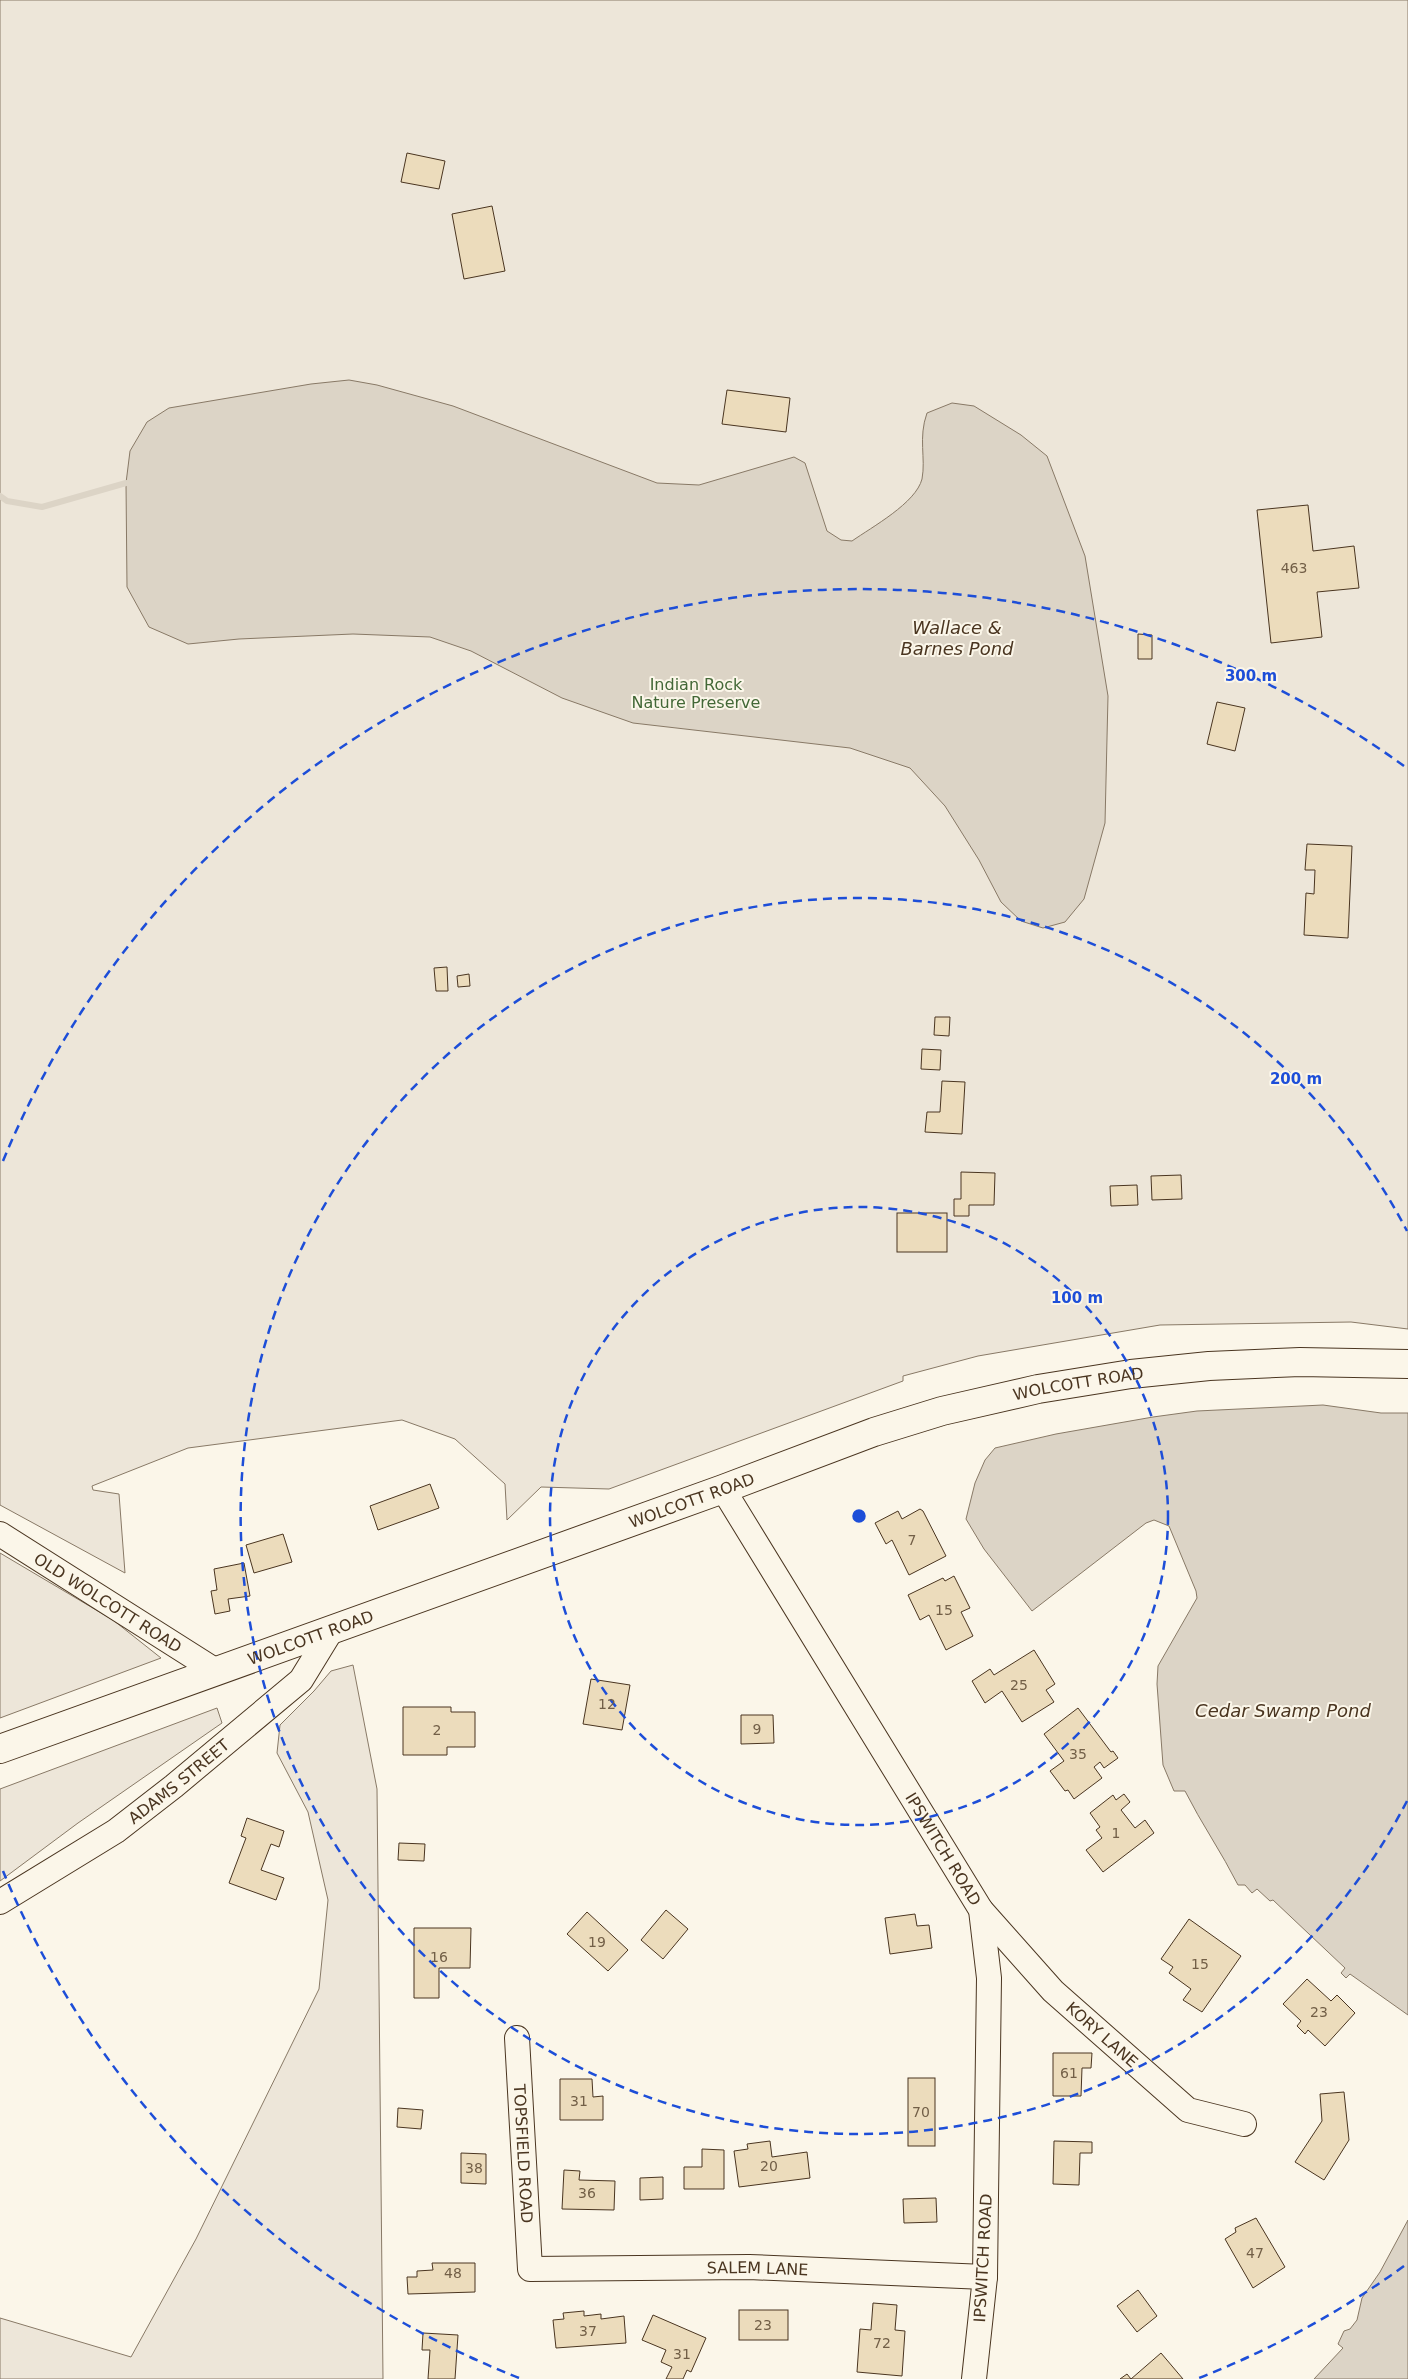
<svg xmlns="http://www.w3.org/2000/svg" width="1408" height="2379" viewBox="0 0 1408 2379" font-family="'DejaVu Sans',sans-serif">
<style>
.green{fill:#ede6d9;stroke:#887966}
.water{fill:#dcd4c6;stroke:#887966}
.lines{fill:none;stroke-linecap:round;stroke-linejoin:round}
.stream{stroke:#dcd4c6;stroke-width:6}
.building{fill:#ecdcbc;stroke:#4a3520}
.minor-casing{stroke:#4a3520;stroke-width:26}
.major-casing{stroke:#4a3520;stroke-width:30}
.minor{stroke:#fbf6e9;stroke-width:24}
.major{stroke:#fbf6e9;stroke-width:28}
.ring{fill:none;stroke:#1d4ed8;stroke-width:2.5;stroke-dasharray:9 6}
.labels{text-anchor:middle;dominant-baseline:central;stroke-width:4;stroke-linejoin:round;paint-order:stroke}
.number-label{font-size:14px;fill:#725f47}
.park-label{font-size:16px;fill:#436837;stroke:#fbf6e9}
.street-label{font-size:16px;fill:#4a3520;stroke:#fbf6e9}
.water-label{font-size:18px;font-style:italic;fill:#4a3520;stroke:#fbf6e9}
.centre{fill:#1d4ed8;stroke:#fbf6e9;stroke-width:2.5}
.ring-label{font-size:15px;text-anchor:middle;font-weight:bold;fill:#1d4ed8;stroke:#fbf6e9;stroke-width:4;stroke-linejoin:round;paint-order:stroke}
</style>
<rect width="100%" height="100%" fill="#fbf6e9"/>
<g class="green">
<polygon points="0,0 1408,0 1408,1329 1351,1322 1160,1325 978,1356 903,1376 903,1381 609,1489 541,1487 507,1520 505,1484 455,1439 402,1420 188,1448 92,1486 93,1490 119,1494 125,1573 0,1505"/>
<polygon points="0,1553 113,1620 161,1658 0,1718"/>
<polygon points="353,1665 377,1789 383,2379 0,2379 0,2318 131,2357 196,2239 319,1989 328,1900 308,1812 277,1753 280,1725 314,1691 331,1671"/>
<polygon points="217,1708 222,1723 78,1823 0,1881 0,1789"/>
</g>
<g class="water">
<path d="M349 380 377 385 453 406 657 483 699 485 794 457 805 463 827 531 841 540 852 541C872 527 916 503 922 479 926 458 918 438 927 413L952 403 974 406 1021 435 1047 456 1085 556 1108 696 1105 823 1084 899 1065 922 1043 928 1021 921 1001 902 979 860 945 806 910 768 850 748 633 723 562 698 471 651 430 637 353 634 239 639 188 644 149 627 127 587 126 483 130 451 147 422 169 408 311 384Z"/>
<path d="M1323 1405 1381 1413H1408V2015L1350 1974 1346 1978 1341 1973 1345 1968 1273 1900 1270 1901 1257 1889 1252 1893 1245 1885H1238C1222 1853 1201 1823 1185 1791H1174L1163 1765 1157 1684 1158 1666 1197 1598 1196 1591 1169 1526 1154 1520 1146 1523 1032 1611 984 1549 966 1519 975 1483 985 1460 995 1448 1056 1434 1153 1417 1197 1411Z"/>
<polygon points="1408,2220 1408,2379 1314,2379 1343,2348 1338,2344 1344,2331 1350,2329 1357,2320 1362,2298 1380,2272"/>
</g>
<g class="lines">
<polyline class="stream" points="0,496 7,501 42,507 126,483"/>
</g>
<g class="building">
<polygon points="407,153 445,161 439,189 401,182"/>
<polygon points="492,206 505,271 464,279 452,214"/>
<polygon points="727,390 790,398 786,432 722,424"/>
<polygon points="1308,505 1313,551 1354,546 1359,588 1317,592 1322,637 1271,643 1257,510"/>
<polygon points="1138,634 1152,635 1152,659 1138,659"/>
<polygon points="1217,702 1245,708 1235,751 1207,744"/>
<polygon points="1307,844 1352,846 1348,938 1304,935 1306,893 1314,894 1315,870 1305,870"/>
<polygon points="447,967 448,991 436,991 434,968"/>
<polygon points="469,974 470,986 458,987 457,976"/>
<polygon points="935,1017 950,1017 949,1036 934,1035"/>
<polygon points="922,1049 941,1050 940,1070 921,1069"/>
<polygon points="942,1081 965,1082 962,1134 925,1132 927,1112 940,1112"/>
<polygon points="961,1172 995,1173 994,1205 969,1205 969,1216 954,1216 954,1199 961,1199"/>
<polygon points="1181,1175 1182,1199 1152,1200 1151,1176"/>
<polygon points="1137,1185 1138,1205 1111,1206 1110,1186"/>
<rect x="897" y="1213" width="50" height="39"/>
<polygon points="430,1484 439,1508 378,1530 370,1506"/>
<polygon points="920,1509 923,1511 946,1556 909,1575 892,1540 886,1544 875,1523 898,1511 902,1519"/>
<polygon points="283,1534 292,1562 254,1573 246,1545"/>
<polygon points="244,1563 250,1596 228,1599 230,1611 215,1614 211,1591 217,1590 214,1569"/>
<polygon points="954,1576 970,1608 961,1612 973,1636 946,1650 929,1615 920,1620 908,1595 943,1578 945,1581"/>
<polygon points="1034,1650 1055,1684 1046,1690 1054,1702 1022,1722 1002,1691 985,1703 972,1681 990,1669 994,1675"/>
<polygon points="591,1679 630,1685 622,1730 583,1724"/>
<polygon points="403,1707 451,1707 451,1712 475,1712 475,1747 447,1747 447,1755 403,1755"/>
<polygon points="1078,1708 1111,1752 1113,1751 1118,1758 1104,1768 1100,1762 1094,1767 1102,1778 1074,1799 1068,1790 1065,1791 1050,1771 1064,1761 1044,1734"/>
<polygon points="741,1715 773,1715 774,1743 741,1744"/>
<polygon points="1124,1794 1130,1802 1121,1810 1135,1828 1145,1820 1154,1833 1103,1872 1086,1850 1102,1838 1096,1830 1100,1827 1090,1813 1113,1795 1116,1800"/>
<polygon points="247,1818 284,1831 279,1847 271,1844 261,1870 284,1878 276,1900 229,1883 246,1838 241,1836"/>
<polygon points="399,1843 425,1844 424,1861 398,1860"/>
<polygon points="666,1910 688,1929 663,1959 641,1940"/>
<polygon points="587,1912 628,1950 608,1971 567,1934"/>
<polygon points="915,1914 917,1926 929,1925 932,1948 890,1954 885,1918"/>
<polygon points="1189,1919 1241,1956 1202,2012 1183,2000 1191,1989 1169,1973 1173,1967 1161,1959"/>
<polygon points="414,1928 471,1928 470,1968 439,1968 439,1998 414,1998"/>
<polygon points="1307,1979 1331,2001 1337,1995 1355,2013 1325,2046 1308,2030 1305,2034 1297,2026 1301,2021 1283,2004"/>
<polygon points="1053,2053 1092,2053 1091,2068 1082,2068 1081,2096 1053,2096"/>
<rect x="908" y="2078" width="27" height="68"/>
<polygon points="560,2079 592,2079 593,2097 603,2096 603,2120 560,2120"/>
<polygon points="1344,2092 1349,2140 1324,2180 1295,2162 1322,2121 1320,2094"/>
<polygon points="398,2108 423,2110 421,2129 397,2127"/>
<polygon points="770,2141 772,2157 807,2152 810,2178 739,2187 734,2151 748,2149 747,2144"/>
<polygon points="1054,2141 1092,2142 1092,2153 1080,2153 1079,2185 1053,2184"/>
<polygon points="702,2149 724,2150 724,2189 684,2189 684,2167 702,2167"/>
<polygon points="461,2153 486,2154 486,2184 461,2183"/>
<polygon points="564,2170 580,2171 579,2180 615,2181 614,2210 562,2209"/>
<polygon points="663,2177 663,2199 640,2200 640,2178"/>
<polygon points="936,2198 937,2222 904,2223 903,2199"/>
<polygon points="1256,2218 1285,2267 1253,2288 1225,2239 1236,2232 1235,2228"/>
<polygon points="432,2263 475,2263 475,2292 408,2294 407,2277 417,2277 417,2271 433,2270"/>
<polygon points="1138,2290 1157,2316 1137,2332 1117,2306"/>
<polygon points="873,2303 897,2305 895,2330 905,2331 902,2376 857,2372 860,2329 871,2330"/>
<rect x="739" y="2310" width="49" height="30"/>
<polygon points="584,2311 584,2316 601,2314 601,2319 624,2316 626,2343 556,2348 553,2320 564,2319 563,2313"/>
<polygon points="653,2315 706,2338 691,2372 687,2370 683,2379 666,2379 672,2367 661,2362 666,2350 642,2340"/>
<polygon points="423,2333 458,2335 455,2379 428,2379 430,2350 422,2350"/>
<polygon points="1161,2353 1183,2379 1120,2379 1127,2374 1131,2379"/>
</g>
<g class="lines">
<defs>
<g id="minor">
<path id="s1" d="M723 1489 981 1910 989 1978 986 2197 985 2277 974 2379"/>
<path id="s2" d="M0 1534 216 1671"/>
<path id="s3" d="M0 1902 116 1831 174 1786 301 1680 331 1631"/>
<path id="s4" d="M981 1910 1053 1991 1188 2110 1244 2124"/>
<path id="s5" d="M517 2038 530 2269 749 2267 985 2277"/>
</g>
<g id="major">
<path id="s6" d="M0 1749 723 1489 874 1432 942 1411 1038 1389 1131 1374 1209 1366 1300 1362 1408 1364"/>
</g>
</defs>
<use href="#minor" class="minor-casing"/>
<use href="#major" class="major-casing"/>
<use href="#minor" class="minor"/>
<use href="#major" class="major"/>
</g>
<g class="ring">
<circle cx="859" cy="1516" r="309"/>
<path d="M1407 1801A618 618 0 1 1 1407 1231"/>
<path d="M1404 2266A927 927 0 0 1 1199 2378M519 2378A927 927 0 0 1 3 1871M3 1161A927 927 0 0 1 1404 766"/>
</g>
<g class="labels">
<g class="number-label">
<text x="1294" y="568">463</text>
<text x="912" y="1540">7</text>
<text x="944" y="1610">15</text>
<text x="1019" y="1685">25</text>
<text x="607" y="1704">12</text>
<text x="757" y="1729">9</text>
<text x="437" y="1730">2</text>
<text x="1078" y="1754">35</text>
<text x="1116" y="1833">1</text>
<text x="597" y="1942">19</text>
<text x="439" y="1957">16</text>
<text x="1200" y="1964">15</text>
<text x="1319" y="2012">23</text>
<text x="1069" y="2073">61</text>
<text x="579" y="2101">31</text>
<text x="921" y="2112">70</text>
<text x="769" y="2166">20</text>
<text x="474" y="2168">38</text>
<text x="587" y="2193">36</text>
<text x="1255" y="2253">47</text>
<text x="453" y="2273">48</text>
<text x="763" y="2325">23</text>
<text x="588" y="2331">37</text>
<text x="882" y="2343">72</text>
<text x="682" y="2354">31</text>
</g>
<g class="park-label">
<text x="696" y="684">Indian Rock<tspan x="696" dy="18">Nature Preserve</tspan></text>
</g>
<g class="street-label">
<text stroke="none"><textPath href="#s6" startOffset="1140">WOLCOTT ROAD</textPath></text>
<text stroke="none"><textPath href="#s6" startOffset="735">WOLCOTT ROAD</textPath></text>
<text stroke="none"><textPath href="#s2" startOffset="128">OLD WOLCOTT ROAD</textPath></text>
<text stroke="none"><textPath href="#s6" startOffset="330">WOLCOTT ROAD</textPath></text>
<text stroke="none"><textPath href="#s3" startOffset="216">ADAMS STREET</textPath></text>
<text stroke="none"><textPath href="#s1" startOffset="422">IPSWITCH ROAD</textPath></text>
<text stroke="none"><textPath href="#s4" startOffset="174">KORY LANE</textPath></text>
<text stroke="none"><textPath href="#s5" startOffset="116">TOPSFIELD ROAD</textPath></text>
<text transform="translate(983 2258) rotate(-87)">IPSWITCH ROAD</text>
<text stroke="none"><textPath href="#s5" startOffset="459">SALEM LANE</textPath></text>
</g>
<g class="water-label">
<text x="957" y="627">Wallace &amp;<tspan x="957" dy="21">Barnes Pond</tspan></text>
<text x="1283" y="1710">Cedar Swamp Pond</text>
</g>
</g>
<circle cx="859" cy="1516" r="8" class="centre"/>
<g class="ring-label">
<text x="1251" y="681">300 m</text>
<text x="1296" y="1084">200 m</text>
<text x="1077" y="1303">100 m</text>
</g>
</svg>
